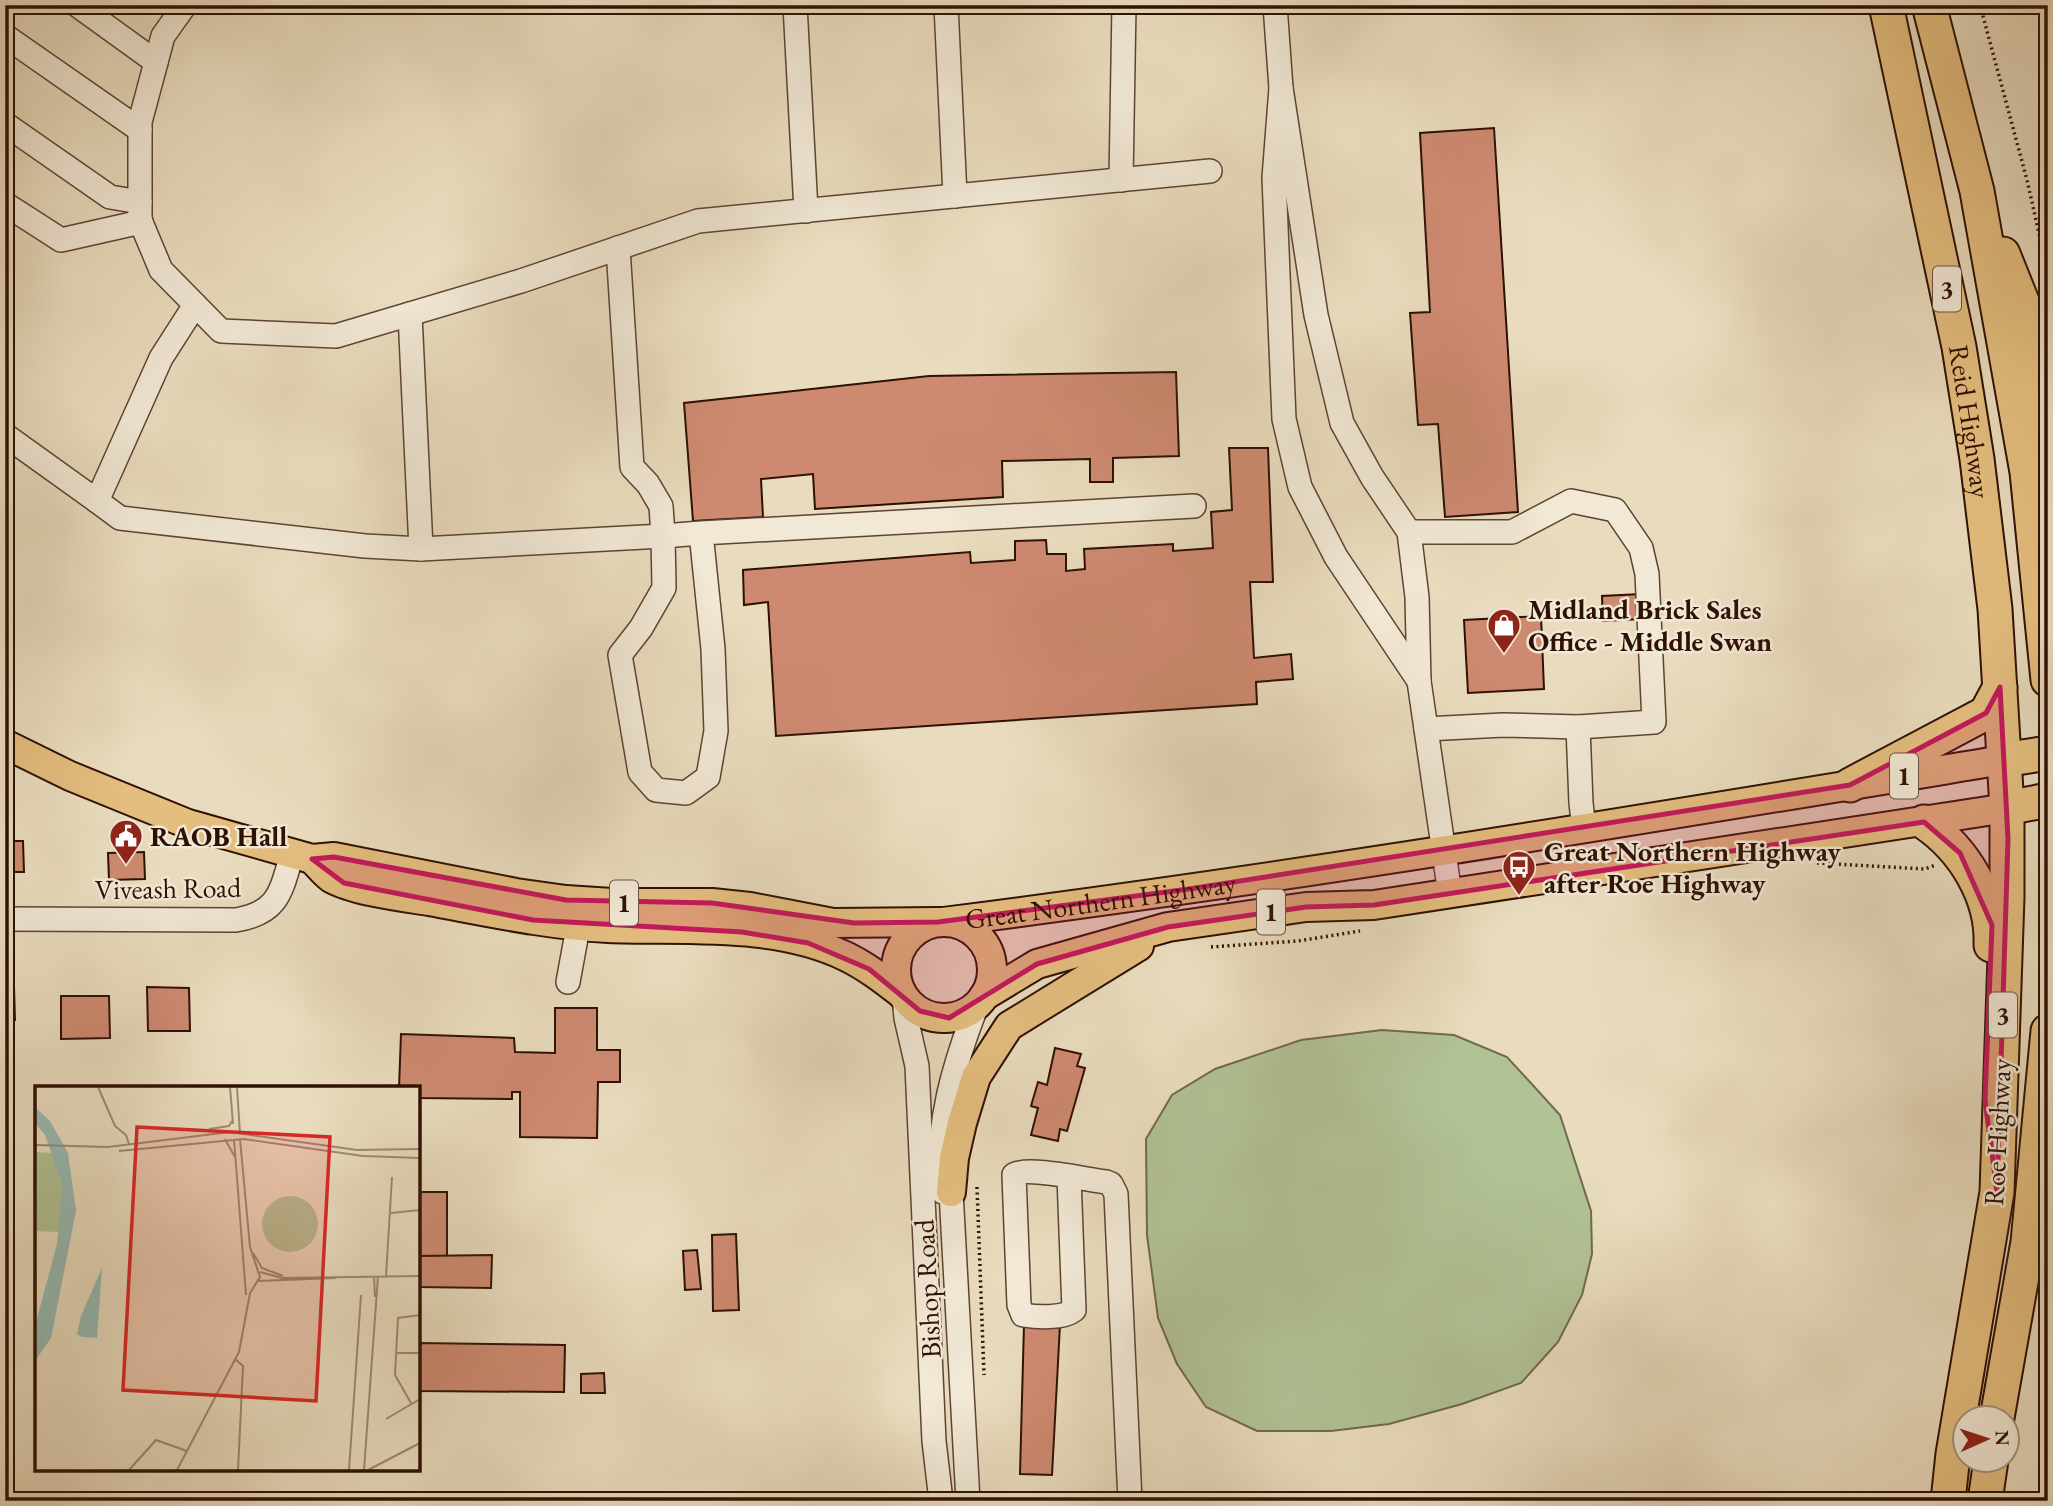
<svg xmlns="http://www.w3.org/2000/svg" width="2053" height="1506" viewBox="0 0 2053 1506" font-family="'EB Garamond',serif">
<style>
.green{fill:#b1c295;stroke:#70694d;stroke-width:2}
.building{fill:#ce8a71;stroke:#2e1005;stroke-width:2}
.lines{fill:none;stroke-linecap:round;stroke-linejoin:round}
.minor-casing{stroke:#5d4333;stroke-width:26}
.major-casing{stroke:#2e1005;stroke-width:32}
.highway-casing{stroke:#2e1005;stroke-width:37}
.path{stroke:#2e1005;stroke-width:3.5;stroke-dasharray:2 3.5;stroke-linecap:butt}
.minor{stroke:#f1e8d5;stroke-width:23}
.major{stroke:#e4be7f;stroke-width:28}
.highway{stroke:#e4be7f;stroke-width:33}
.marked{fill:#c2185b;fill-opacity:0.2;stroke:#c2185b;stroke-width:5;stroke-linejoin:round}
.labels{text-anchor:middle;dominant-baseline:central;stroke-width:5;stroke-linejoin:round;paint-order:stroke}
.shield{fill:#f1e8d5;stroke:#685143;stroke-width:2}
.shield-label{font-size:26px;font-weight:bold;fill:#2e1005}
.street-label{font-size:28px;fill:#2e1005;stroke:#f1e8d5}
.poi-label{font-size:28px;font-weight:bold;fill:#2e1005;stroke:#f1e8d5;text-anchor:start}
.inset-road{fill:none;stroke:#9e8a74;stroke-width:2}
.view{fill:#d62828;fill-opacity:0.15;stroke:#d62828;stroke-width:3.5}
.inset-edge{fill:none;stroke:#2e1005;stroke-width:3.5}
</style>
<rect width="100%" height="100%" fill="#e9dcbe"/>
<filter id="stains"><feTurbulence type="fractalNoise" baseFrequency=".00286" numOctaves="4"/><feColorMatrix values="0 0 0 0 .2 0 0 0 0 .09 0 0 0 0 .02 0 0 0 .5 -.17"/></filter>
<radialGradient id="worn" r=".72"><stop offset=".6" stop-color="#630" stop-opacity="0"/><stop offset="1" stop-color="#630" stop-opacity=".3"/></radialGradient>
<polygon class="green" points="1382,1030 1454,1035 1507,1057 1560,1115 1591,1211 1592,1254 1582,1295 1558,1342 1521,1383 1462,1404 1389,1424 1331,1431 1257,1431 1206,1407 1177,1364 1158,1318 1147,1235 1146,1139 1172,1095 1215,1069 1301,1040"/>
<g class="building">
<polygon points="1494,128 1518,512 1445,517 1438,424 1418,425 1410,313 1430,312 1420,133"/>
<polygon points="1176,372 1179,456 1113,458 1113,482 1090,482 1090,459 1002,461 1003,497 815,509 813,474 761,479 763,517 693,521 684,403 929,376"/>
<polygon points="1229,448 1268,448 1273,582 1250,582 1254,658 1291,654 1293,679 1256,682 1257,704 776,736 768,602 744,605 743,570 970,552 971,563 1015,560 1015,541 1046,540 1047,554 1066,554 1066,571 1085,569 1084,549 1173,544 1173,551 1213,548 1211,512 1232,510"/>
<polygon points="1640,594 1642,619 1603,621 1602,596"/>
<polygon points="1541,616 1544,689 1468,693 1464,620"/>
<polygon points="5,841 23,841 24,872 5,872"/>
<polygon points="144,852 145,879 109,880 108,853"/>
<polygon points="5,987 14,987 15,1020 5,1020"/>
<polygon points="147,987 189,988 190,1031 148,1031"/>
<polygon points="61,996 109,996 110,1038 61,1039"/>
<polygon points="555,1008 597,1008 597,1050 620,1050 620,1082 598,1082 597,1138 520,1137 520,1092 512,1092 512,1099 418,1098 418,1088 399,1088 401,1034 514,1038 515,1052 555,1053"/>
<polygon points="1055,1048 1081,1054 1077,1066 1085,1068 1067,1131 1060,1129 1058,1141 1031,1135 1038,1108 1031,1106 1038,1082 1047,1085"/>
<rect x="418" y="1192" width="29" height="64"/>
<polygon points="736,1234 739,1310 713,1311 712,1235"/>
<polygon points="697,1250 701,1289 685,1290 683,1251"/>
<polygon points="492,1255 491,1288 418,1287 418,1256"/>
<polygon points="1024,1324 1060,1325 1052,1475 1020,1474"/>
<polygon points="418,1343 565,1345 564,1392 418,1391"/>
<polygon points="604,1373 605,1393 581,1393 581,1374"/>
</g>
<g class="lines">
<defs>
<g id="minor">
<polyline points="77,5 156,62"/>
<polyline points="185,5 163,36 140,122 140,220 161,270 221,331 336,336 521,281 698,221 1210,171"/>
<polyline points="795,5 806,211"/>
<polyline points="946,5 955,196"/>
<polyline points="1275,5 1281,88 1274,178 1284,419 1300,487 1336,557 1419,681"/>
<polyline points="5,36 140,130"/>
<polyline points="1281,88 1316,315 1342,423 1372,477 1409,532 1417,597 1419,681 1450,894"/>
<polyline points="5,124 110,197 140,202"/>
<polyline points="1121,180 1124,5"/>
<polyline points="5,204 61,240 141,222"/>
<polyline points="410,314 421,549 663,536 661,506 648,484 632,467 618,248"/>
<polyline points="5,435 97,501 161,358 195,305"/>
<polyline points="97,501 120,518 365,546 421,549"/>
<polyline points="1409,532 1512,532 1571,501 1615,510 1641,548 1647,574 1654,722 1578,727"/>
<polyline points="701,533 713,649 716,731 708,777 686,793 656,790 640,772 620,655 641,628 664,588 663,536 701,533 1194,506"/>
<polyline points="1426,729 1503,725 1578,727 1581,803 1584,829"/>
<path d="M5 919 236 920C279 913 281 891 292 854"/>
<polyline points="568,982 581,911"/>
<polyline points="904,997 906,1018 917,1066 934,1441 941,1501"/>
<path d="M1069 1177 1074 1310C1063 1319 1036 1317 1023 1315L1019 1305 1014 1175C1026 1166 1088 1180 1106 1182L1111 1184 1116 1194 1130 1501"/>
<path d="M968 1501 951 1192H943L939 1188C939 1118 952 1070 977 1005"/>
</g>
<g id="major">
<polyline points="5,744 70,776 188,824 312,859 334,857 516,893 566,900 612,903 712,903 750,907 833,923 938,922"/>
<path d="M312 859C318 865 324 873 331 878 354 891 403 897 429 901 489 912 548 925 608 928 685 931 774 922 845 956 866 966 884 980 902 994"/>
<path id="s1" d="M943 922C1298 877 1651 818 2003 760"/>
<circle cx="944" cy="970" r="48"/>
<polyline points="984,996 1037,964 1168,927 1306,907 1374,905 2007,808"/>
<polyline points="951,1192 954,1158 962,1123 976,1077 1009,1026 1139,946"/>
</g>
<g id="highway">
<path id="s2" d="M1886 5 1959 347 1977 459 1995 609 2007 808V897L1997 1192 1953 1454 1948 1501"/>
<polyline points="1929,5 1977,191 2027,472 2048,680"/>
<polyline points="2003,254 2025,309 2048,437"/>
<polyline points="2003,760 2048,753"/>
<polyline points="1850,785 1986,713 2000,687"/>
<polyline points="2007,808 2048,800"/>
<path d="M1924 822C1964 849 1993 897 1991 945"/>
<polyline points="1997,1418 2028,1242 2048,1031"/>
<polyline points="1985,1501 1991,1460"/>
</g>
</defs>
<use href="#minor" class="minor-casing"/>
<use href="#major" class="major-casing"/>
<use href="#highway" class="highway-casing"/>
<g class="path">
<polyline points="1980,5 2027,180 2048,273"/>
<polyline points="1817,863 1925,869 1935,865"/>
<polyline points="1211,947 1298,941 1360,931"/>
<polyline points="977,1187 984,1375"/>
</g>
<use href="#minor" class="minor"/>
<use href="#major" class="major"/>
<use href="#highway" class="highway"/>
</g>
<path class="marked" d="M2000 687 2008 839 1997 1192 1985 1100 1992 925 1960 853 1924 822 1374 905 1306 907 1168 927 1037 964 949 1018 920 1011 869 969 808 943 742 932 533 920 344 883 312 859 334 857 566 900 712 903 854 923 938 922 1189 889 1850 785 1986 713Z"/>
<defs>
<symbol id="shop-pin" viewBox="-11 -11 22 30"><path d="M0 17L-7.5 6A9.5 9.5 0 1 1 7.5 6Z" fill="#8f2418" stroke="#f1e8d5"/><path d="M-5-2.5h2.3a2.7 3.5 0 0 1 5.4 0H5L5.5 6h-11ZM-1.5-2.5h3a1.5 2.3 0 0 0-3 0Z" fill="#fff"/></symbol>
<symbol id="civic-pin" viewBox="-11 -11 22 30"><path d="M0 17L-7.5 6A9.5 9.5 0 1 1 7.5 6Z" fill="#8f2418" stroke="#f1e8d5"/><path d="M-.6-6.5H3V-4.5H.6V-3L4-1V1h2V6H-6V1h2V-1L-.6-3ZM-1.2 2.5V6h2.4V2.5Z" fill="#fff"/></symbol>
<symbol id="bus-pin" viewBox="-11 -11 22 30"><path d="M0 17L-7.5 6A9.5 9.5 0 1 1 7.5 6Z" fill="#8f2418" stroke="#f1e8d5"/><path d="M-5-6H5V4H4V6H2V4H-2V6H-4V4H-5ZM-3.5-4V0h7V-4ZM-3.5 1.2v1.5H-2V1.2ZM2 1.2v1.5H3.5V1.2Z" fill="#fff"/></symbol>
</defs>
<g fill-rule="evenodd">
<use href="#shop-pin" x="1485" y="606" width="38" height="52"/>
<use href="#civic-pin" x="107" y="817" width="38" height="52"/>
<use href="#bus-pin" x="1500" y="848" width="38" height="52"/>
</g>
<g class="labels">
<g class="shield">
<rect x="1933" y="266.5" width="28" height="45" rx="5"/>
<rect x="1890" y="753.5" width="28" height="45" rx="5"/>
<rect x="610" y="880.5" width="28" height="45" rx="5"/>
<rect x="1257" y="889.5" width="28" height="45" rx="5"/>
<rect x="1989" y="992.5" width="28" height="45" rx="5"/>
</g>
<g class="shield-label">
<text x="1947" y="289">3</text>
<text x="1904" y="776">1</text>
<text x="624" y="903">1</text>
<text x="1271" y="912">1</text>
<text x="2003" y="1015">3</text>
</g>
<g class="street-label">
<text stroke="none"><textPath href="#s2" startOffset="425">Reid Highway</textPath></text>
<text transform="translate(168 888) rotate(-1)">Viveash Road</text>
<text stroke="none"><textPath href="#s1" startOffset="159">Great Northern Highway</textPath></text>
<text transform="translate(1997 1132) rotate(-87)">Roe Highway</text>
<text transform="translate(927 1289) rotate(-93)">Bishop Road</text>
</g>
<g class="poi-label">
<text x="1528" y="609">Midland Brick Sales<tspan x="1528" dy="32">Office - Middle Swan</tspan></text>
<text x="150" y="836">RAOB Hall</text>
<text x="1544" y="851">Great Northern Highway<tspan x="1544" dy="32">after Roe Highway</tspan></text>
</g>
</g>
<g transform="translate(35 1086)">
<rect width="385" height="385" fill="#e9dcbe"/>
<path d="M0 66 17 67 23 81 27 98 24 146 0 145ZM227 138a28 28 0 1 1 56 0a28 28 0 1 1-56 0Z" fill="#b1c295"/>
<path d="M0 21 15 35 33 67 41 125 16 252 0 275V240L22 158 27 98 10 49 0 37ZM67 182 62 252 47 251 42 248 46 230Z" fill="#97bbb5"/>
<path class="inset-road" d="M63 1 80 40 91 49 94 58M195 1 198 38M202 1 205 48M174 43 194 40 197 35M190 53 201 73M199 53 211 209M0 59 73 61 195 46 322 64 385 63M84 65 209 53 328 70 385 72M356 127 385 124M218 167 227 182 248 190M225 186 247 192 385 190M339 190 340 211M351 190 357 91M222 195 301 192M361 267H385M200 273 208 280 203 384M376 317 360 289 363 232 385 229M351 333 385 313M94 384 121 354 152 365M142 384 204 266 215 207 225 191 215 161 205 53M314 384 326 209M329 384 343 190M333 384 385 357"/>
<path class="view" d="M102 41 295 51 281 315 88 304Z"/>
<rect width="385" height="385" class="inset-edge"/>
</g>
<rect width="2053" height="1506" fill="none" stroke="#e9dcbe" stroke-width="28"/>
<rect x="7" y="7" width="2039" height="1492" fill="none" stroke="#2e1005" stroke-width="3.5"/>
<rect x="14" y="14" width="2025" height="1478" fill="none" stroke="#2e1005" stroke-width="2"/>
<g transform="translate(1986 1439) rotate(87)"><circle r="33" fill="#f1e8d5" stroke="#a39282" stroke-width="2"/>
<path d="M0-5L12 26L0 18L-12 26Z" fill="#8f2418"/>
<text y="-10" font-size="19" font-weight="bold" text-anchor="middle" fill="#2e1005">N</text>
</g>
<rect width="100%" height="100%" filter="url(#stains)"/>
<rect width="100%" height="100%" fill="url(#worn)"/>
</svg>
